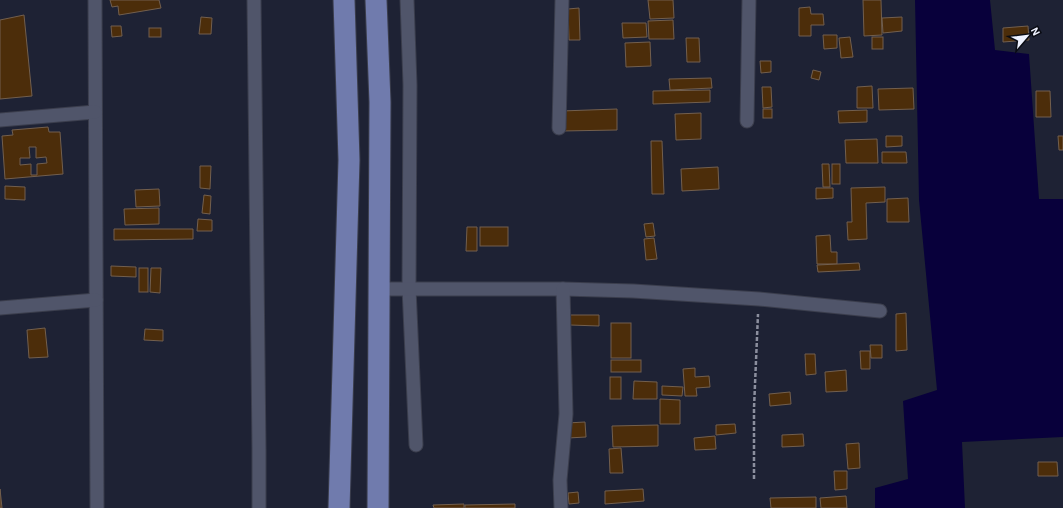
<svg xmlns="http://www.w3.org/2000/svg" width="1063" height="508" viewBox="0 0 1063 508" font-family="'Alegreya Sans',sans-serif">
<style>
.water{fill:#08003b}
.building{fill:#4c2d0a;stroke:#725f4e;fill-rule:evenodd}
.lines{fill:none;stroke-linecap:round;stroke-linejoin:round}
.street-casing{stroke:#3b3e4d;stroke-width:15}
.primary-casing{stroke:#3b3e4d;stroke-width:23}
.path{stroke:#8c8f9e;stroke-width:2.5;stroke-dasharray:4 2;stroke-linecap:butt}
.street{stroke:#50556a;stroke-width:13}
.primary{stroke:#707bad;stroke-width:21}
</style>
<rect width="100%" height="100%" fill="#1e2234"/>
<polygon class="water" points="915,0 990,0 995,50 1029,54 1039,199 1063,199 1063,437 962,442 965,508 875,508 875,488 908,479 903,401 937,390 919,200"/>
<g class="building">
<polygon points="110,0 159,0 161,8 119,15 118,6 112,7"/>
<polygon points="648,0 673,0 674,18 650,19"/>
<polygon points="863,0 881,0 882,35 864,36"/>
<polygon points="810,7 811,14 823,14 824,25 811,25 811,36 799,36 799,8"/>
<polygon points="579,8 580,40 569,40 568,9"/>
<polygon points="24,15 32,96 0,99 0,20"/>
<polygon points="201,17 212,18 211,34 199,34"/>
<polygon points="902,17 902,31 883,33 882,18"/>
<polygon points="673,20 674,39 649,39 648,21"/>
<polygon points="622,23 646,23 647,37 623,38"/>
<polygon points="111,26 121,26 122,36 112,37"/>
<polygon points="1028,26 1029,40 1003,42 1003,28"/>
<rect x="149" y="28" width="12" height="9"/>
<polygon points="823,35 837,35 837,48 824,49"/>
<polygon points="850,37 853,57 841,58 839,38"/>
<rect x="872" y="37" width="11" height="12"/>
<polygon points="686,38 699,38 700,62 687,62"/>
<polygon points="650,42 651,66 626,67 625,43"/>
<polygon points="760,61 771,61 771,72 761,73"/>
<polygon points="813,70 821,72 819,80 811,78"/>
<polygon points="711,78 712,88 670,90 669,79"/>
<polygon points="872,86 873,108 857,108 857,87"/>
<polygon points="762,87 771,87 772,107 763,108"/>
<polygon points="913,88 914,109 879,110 878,89"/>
<polygon points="710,90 710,102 653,104 653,91"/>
<polygon points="1036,91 1050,91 1051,117 1036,117"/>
<polygon points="617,109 617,130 562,131 561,111"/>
<rect x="763" y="109" width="9" height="9"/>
<polygon points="867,110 867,122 839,123 838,111"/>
<polygon points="701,113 701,139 676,140 675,114"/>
<path d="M48 127 49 132H60L63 174 5 179 2 136 13 135 12 130ZM29 147H36V158L46 157 47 163 37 164V175H31V164L20 165V158H30Z"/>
<polygon points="886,136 902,136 902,146 886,147"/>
<polygon points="1058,136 1063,136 1063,150 1059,150"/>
<polygon points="877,139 878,163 846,163 845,140"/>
<polygon points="651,141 662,141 664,194 652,194"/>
<polygon points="882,152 906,152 907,163 882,163"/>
<polygon points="822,164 829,164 830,187 823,187"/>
<rect x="832" y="164" width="8" height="20"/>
<polygon points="200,166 211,166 210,189 200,188"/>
<polygon points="718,167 719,189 682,191 681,169"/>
<polygon points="5,186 25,187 25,200 5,199"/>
<polygon points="885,187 885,202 866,203 867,239 848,240 847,222 852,222 851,188"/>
<polygon points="816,188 833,188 833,198 816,199"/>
<polygon points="159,189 160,206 136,207 135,190"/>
<polygon points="204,195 211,196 210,214 202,213"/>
<polygon points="908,198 909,222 887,222 887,199"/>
<polygon points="159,208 159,224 125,225 124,209"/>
<polygon points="198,219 212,220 212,231 197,231"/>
<polygon points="653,223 655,236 646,237 644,224"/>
<polygon points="467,227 477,227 477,251 466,251"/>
<rect x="480" y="227" width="28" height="19"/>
<polygon points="114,229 193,229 193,239 114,240"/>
<polygon points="830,235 831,252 837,252 837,264 817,264 816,236"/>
<polygon points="654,238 657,259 646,260 644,239"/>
<polygon points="859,263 860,270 818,272 817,265"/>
<polygon points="111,266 136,267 136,277 111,276"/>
<rect x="139" y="268" width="9" height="24"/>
<polygon points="151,268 161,268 160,293 150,292"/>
<polygon points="906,313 907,350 896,351 896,314"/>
<polygon points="570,315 599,315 599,326 570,325"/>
<rect x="611" y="323" width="20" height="35"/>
<polygon points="45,328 48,357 29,358 27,330"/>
<polygon points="145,329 163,330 163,341 144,340"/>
<polygon points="870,345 882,345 882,358 871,358"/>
<polygon points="860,351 870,351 870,369 861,369"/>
<polygon points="805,354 815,354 816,374 806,375"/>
<rect x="611" y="360" width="30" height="12"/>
<polygon points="695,368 695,377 709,376 710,387 696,388 697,396 685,396 683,369"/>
<polygon points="846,370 847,391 826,392 825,372"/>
<rect x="610" y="377" width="11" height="22"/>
<polygon points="634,381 657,382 657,399 633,399"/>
<polygon points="662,386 683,387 682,396 662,395"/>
<polygon points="790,392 791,404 770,406 769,394"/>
<polygon points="660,399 680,400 680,424 660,424"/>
<polygon points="585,422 586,437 568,438 567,423"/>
<polygon points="735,424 736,433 716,435 716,425"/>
<polygon points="658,425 658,446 613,447 612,426"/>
<polygon points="803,434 804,446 782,447 782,435"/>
<polygon points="715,436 716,449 695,450 694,438"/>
<polygon points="859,443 860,468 848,469 846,444"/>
<polygon points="621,448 623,473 610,473 609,449"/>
<polygon points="1038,462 1057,462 1058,476 1038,476"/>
<polygon points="834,471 847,471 847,489 835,490"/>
<polygon points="0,489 2,508 0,508"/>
<polygon points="643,489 644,501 605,504 605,491"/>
<polygon points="578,492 579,503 569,504 568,493"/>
<polygon points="846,496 847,508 821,508 820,498"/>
<polygon points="816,497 816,508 771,508 770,498"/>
<polygon points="464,504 464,508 434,508 433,505"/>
<polygon points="515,504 515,508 465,508 465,505"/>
</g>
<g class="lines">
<defs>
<g id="street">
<polyline points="95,0 97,508"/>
<polyline points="254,0 259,449 259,508"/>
<polyline points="407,0 410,85 409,288 416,445"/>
<polyline points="0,120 95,112"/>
<polyline points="747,121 749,0"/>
<polyline points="559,128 562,0"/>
<polyline points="379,289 563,289 633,291 759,299 880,311"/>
<polyline points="0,308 96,300"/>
<polyline points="561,508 560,480 566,414 563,289"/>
</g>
<g id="primary">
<polyline points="376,0 380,102 378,508"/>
<polyline points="339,508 349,160 344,0"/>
</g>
</defs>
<use href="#street" class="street-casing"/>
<use href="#primary" class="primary-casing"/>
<polyline class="path" points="754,479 754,408 758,314"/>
<use href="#street" class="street"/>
<use href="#primary" class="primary"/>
</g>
<g transform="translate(1027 36) rotate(62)" stroke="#0a0c14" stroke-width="3" paint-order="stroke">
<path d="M0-3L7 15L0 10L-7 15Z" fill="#eff2ff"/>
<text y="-6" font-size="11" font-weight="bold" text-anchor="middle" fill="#eff2ff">N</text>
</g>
</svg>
